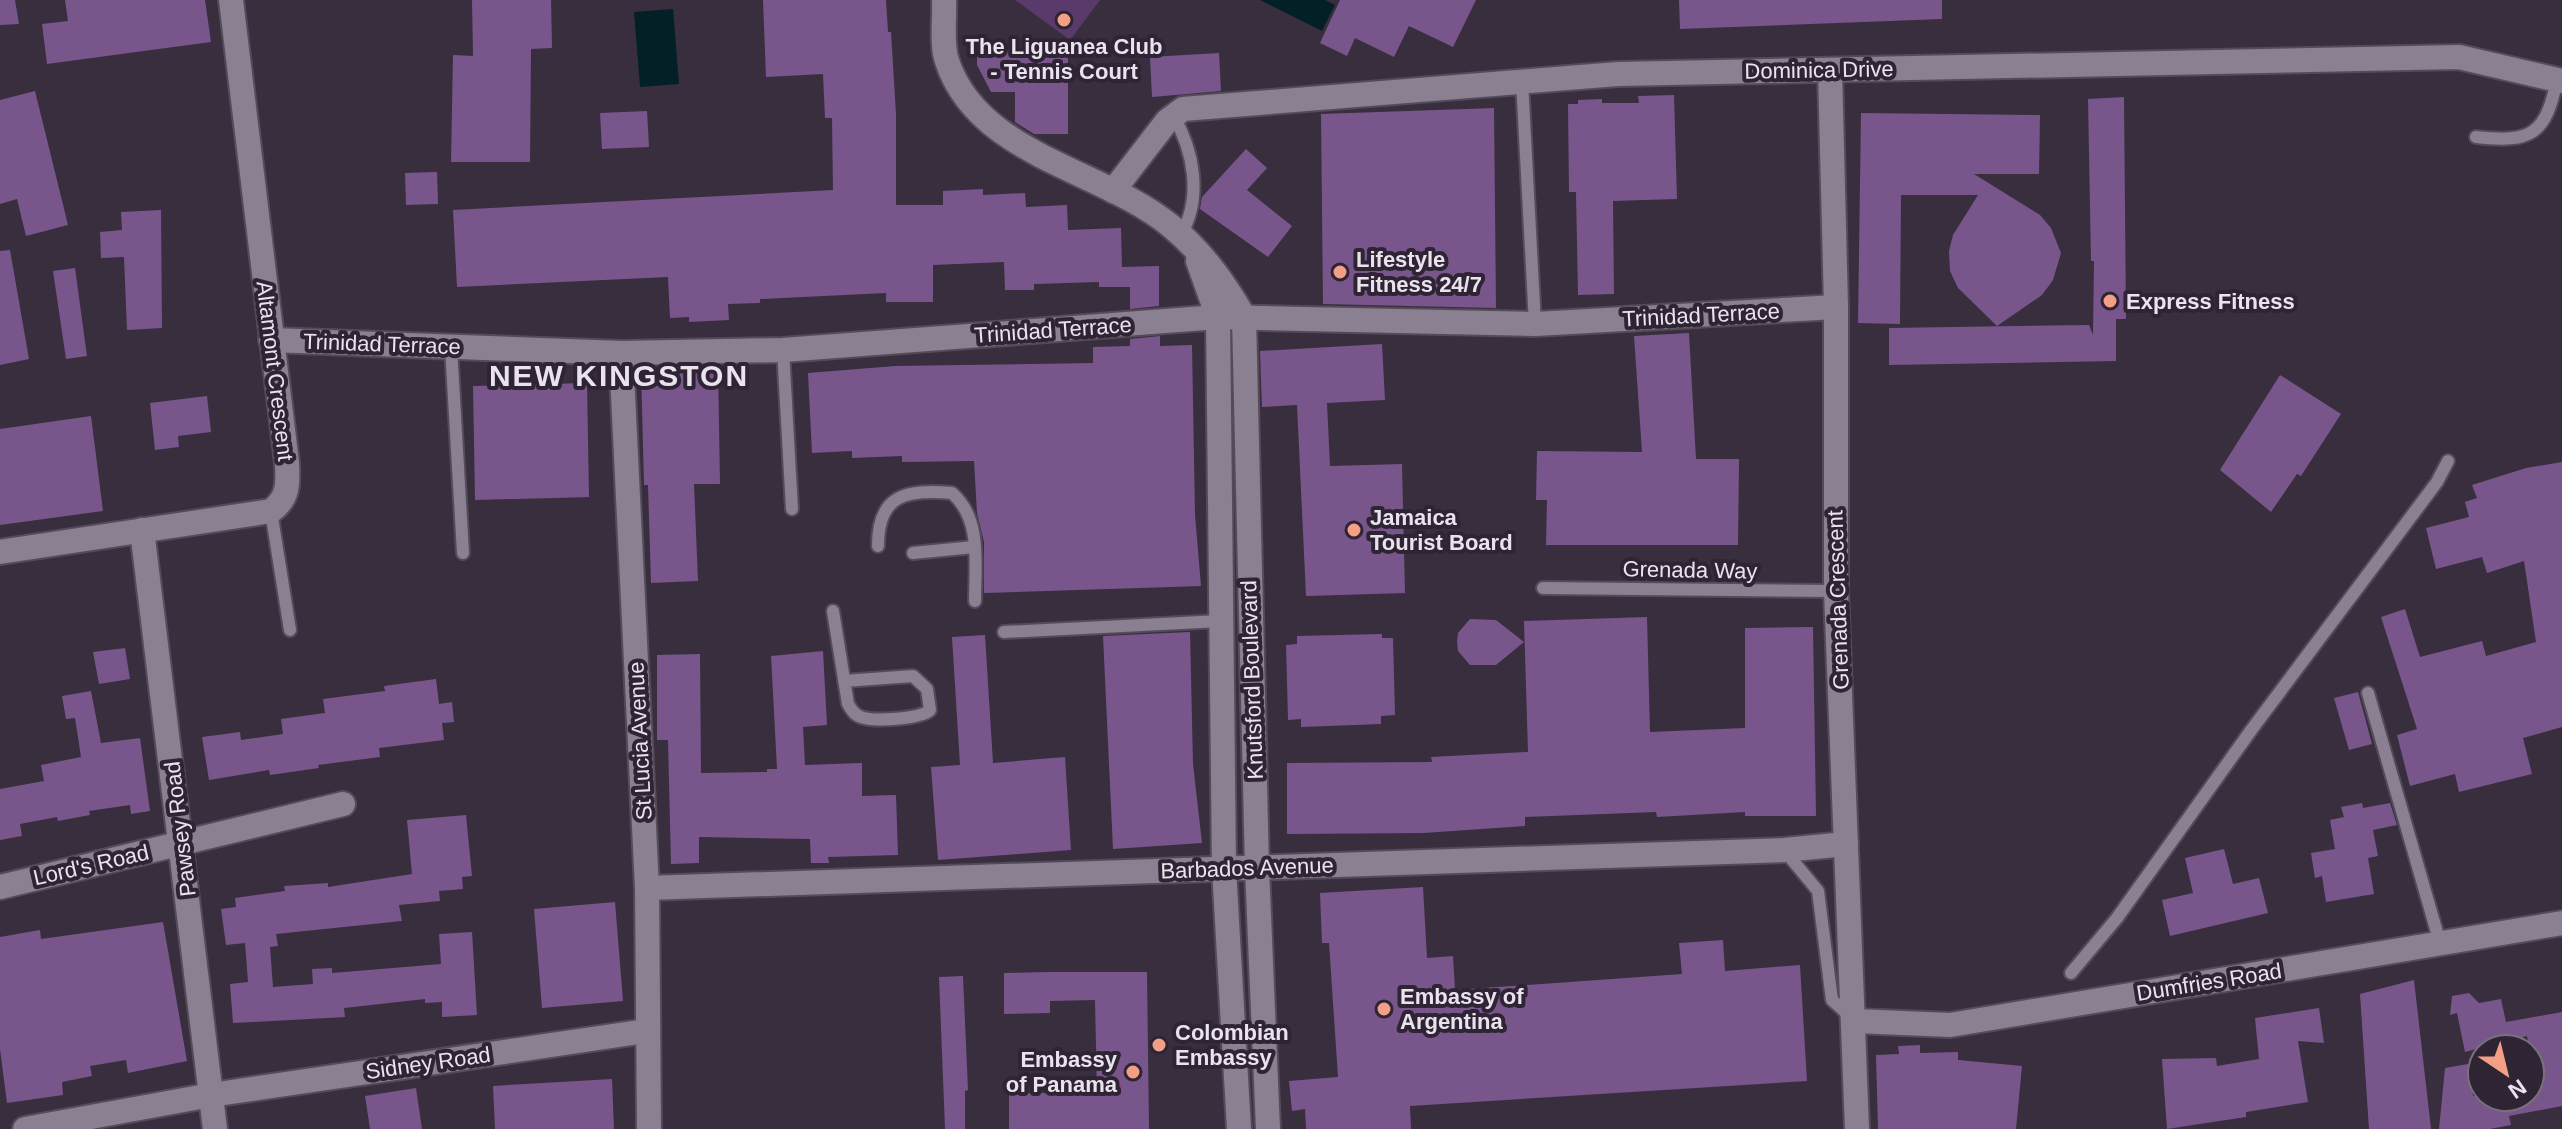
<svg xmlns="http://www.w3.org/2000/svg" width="2562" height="1129" viewBox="0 0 2562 1129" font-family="Helvetica,sans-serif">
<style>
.green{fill:#5a3a6b}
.water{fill:#032027}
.building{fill:#78568c}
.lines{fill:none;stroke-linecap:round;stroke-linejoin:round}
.lane-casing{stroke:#544b59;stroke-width:16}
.street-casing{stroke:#544b59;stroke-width:28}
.secondary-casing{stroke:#544b59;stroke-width:28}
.lane{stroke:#8b7f92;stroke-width:12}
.street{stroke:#8b7f92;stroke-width:24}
.secondary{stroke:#8b7f92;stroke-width:24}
.poi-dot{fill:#f39f85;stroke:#2e2434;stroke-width:3}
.labels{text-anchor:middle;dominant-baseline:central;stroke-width:8;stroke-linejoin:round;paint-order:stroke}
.poi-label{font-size:22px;font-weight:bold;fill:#eae3ee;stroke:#2e2434;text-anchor:start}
.street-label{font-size:22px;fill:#eae3ee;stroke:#2e2434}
.district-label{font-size:30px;font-weight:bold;letter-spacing:2px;fill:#eae3ee;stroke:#2e2434}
</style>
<rect width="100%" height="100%" fill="#382e3e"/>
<polygon class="green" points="1015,0 1100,0 1070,40"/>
<g class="water">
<polygon points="1260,0 1325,0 1335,5 1322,31"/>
<polygon points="673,9 679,84 640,87 634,12"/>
</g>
<g class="building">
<polygon points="0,0 15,0 19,24 0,25"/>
<polygon points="65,0 205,0 211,42 47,64 42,24 68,21"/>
<polygon points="472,0 551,0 552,48 531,49 530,162 451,162 453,55 473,56"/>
<polygon points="763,0 886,0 888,32 891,32 896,114 896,205 943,205 943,191 983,189 983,195 1025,193 1026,207 1067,205 1068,230 1121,228 1122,267 1159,266 1159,306 1130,309 1130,287 1099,287 1099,282 1034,284 1034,290 1005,290 1004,262 933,265 933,302 886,302 886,293 760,299 760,303 728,304 729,320 689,322 689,317 670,318 668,277 457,287 453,210 833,190 832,118 825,118 823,74 766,77"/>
<polygon points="1340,0 1476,0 1453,47 1409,26 1394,57 1355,38 1347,56 1320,43"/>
<polygon points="1679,0 1942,0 1942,19 1680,29"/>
<polygon points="1068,46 1068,134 1034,134 1015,122 1015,92 991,92 977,65 977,50"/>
<polygon points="1219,53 1221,91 1152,97 1150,57"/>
<polygon points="35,91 68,225 26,236 17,199 0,204 0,100"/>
<polygon points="1674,95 1677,199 1613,201 1614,294 1578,295 1576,192 1569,192 1568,104 1578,104 1578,100 1602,99 1602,103 1639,103 1638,96"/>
<polygon points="2124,97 2126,319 2116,319 2116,361 1889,365 1889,328 2089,325 2093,335 2094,261 2091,261 2088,99"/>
<polygon points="1494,108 1496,308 1323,304 1321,114"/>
<polygon points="647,111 649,147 602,149 600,113"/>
<polygon points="1861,113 2040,115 2039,174 1974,174 2040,215 2051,228 2061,253 2053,280 2042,295 1997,326 1958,288 1950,271 1949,251 1953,235 1978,195 1901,195 1900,324 1858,323"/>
<polygon points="1246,149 1267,168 1247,190 1292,226 1268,257 1200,209 1202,197"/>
<polygon points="437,172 438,204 406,205 405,173"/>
<polygon points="161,210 162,328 127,330 124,257 101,258 100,232 122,230 121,212"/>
<polygon points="10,250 29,359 0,365 0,251"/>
<polygon points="75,268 87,356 66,359 53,271"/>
<polygon points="1689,333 1696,459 1739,459 1738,545 1546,545 1547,500 1536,500 1537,451 1642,452 1634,336"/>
<polygon points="1160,336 1160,346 1192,345 1195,515 1201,586 984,593 984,542 977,513 974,461 902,462 902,456 852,458 852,451 812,453 808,373 895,366 1093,363 1093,347 1130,346 1130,339"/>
<polygon points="1382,344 1385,400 1327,403 1330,466 1402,464 1405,593 1306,596 1297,405 1262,407 1260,351"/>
<polygon points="718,367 720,484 694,484 698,581 651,583 648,485 644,485 641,369"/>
<polygon points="2280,375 2341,414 2301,476 2297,474 2271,512 2220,470"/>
<polygon points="587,383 589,497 475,500 473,386"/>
<polygon points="207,396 211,432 178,436 179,447 155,450 150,403"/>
<polygon points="91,416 103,511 0,525 0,429"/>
<polygon points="2562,462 2562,727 2523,738 2532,774 2459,792 2455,774 2410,786 2397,735 2417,729 2381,617 2405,609 2420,657 2482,641 2486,656 2536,642 2524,561 2487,573 2482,557 2436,569 2426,528 2469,517 2465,502 2477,498 2472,485 2526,468"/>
<polygon points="1647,617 1650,732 1745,728 1745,628 1813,627 1816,816 1745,816 1745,812 1657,817 1656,812 1525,817 1525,826 1424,833 1287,834 1287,763 1432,762 1431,757 1528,752 1524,621"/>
<polygon points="1470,619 1496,620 1524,642 1496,665 1470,665 1458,651 1457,642 1458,633"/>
<polygon points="1190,632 1193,764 1202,843 1113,849 1103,636"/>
<polygon points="1382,634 1382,638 1393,638 1395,715 1381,716 1381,724 1301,727 1301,719 1288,720 1286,645 1297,644 1297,636"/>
<polygon points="985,635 993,763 1065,757 1071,850 938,860 931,767 960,765 952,637"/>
<polygon points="125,648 130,679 99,684 93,652"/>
<polygon points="823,651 827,725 803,727 805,765 862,763 862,796 896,795 898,855 828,857 829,863 811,863 810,839 699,837 699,863 671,864 668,740 657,740 657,655 700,654 701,773 767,772 767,769 777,769 771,656"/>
<polygon points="436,679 439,704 452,702 454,722 442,723 444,740 379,748 380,757 318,765 319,768 270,775 269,770 209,780 202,737 240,732 241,740 283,734 281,719 325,713 323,699 385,691 384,686"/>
<polygon points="91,691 101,743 140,738 150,811 131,814 130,805 89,811 90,815 58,821 57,817 20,824 22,836 0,840 0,789 44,781 41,765 81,757 75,718 66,719 62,696"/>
<polygon points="2358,692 2372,744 2349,750 2334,698"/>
<polygon points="2362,803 2363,808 2390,803 2397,825 2373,830 2378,856 2368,858 2374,894 2326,902 2322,876 2315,878 2311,853 2335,849 2330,820 2344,817 2341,807"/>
<polygon points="466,815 472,876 462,877 463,889 439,891 440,901 399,905 402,921 276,934 278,946 270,947 273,987 313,984 312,969 332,968 332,973 441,964 439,934 472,932 477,1015 442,1017 442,1002 425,1003 425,999 344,1008 345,1017 233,1023 230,984 248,982 245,943 226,945 221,909 236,907 235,898 285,891 284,886 328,883 328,887 412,874 407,820"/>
<polygon points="2224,849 2233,884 2259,878 2268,913 2170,936 2162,900 2193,893 2185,858"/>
<polygon points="1423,887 1427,958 1453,956 1455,990 1682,974 1679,943 1723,940 1725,971 1800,965 1807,1081 1410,1106 1411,1129 1306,1129 1305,1109 1292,1111 1289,1081 1338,1077 1329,943 1322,943 1320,893"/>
<polygon points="615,902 623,1001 542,1008 534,909"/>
<polygon points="163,922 187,1061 128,1073 126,1060 90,1066 92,1076 62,1082 63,1095 7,1103 0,1049 0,937 40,930 41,939"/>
<polygon points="1050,972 1147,972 1149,1129 1009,1129 1009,1093 1097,1093 1095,1000 1050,1001 1050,1013 1004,1014 1004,973"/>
<polygon points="963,976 968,1090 965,1091 965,1129 945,1129 939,977"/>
<polygon points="2414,980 2431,1129 2369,1129 2360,994"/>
<polygon points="2469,993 2479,1003 2501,999 2506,1022 2562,1012 2562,1106 2509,1116 2511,1125 2490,1129 2439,1129 2445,1068 2468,1064 2473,1096 2537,1097 2527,1036 2465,1052 2457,1013 2450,1015 2452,996"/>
<polygon points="2319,1008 2324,1043 2298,1041 2308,1102 2246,1112 2246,1117 2167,1129 2162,1059 2216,1058 2217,1066 2259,1059 2255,1018"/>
<polygon points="1920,1045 1920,1053 1958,1052 1958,1060 2022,1066 2016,1129 1878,1129 1876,1055 1899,1054 1898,1046"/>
<polygon points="612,1079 614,1129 495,1129 493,1086"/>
<polygon points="416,1088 422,1129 370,1129 365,1096"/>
</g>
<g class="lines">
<defs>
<g id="lane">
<polyline points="1522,81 1535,324"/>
<path d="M1173 115C1194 151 1203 199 1180 236"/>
<path d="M2476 137C2531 143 2546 135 2557 79"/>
<polyline points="451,347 463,553"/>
<polyline points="783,350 792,509"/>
<polyline points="271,511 290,630"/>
<path d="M878 546C878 495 905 489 952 493 982 519 975 564 975 601"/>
<polyline points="913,553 974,547"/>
<polyline points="1543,588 1836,591"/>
<path d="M833 611 848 704C851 709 854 715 861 717 873 722 921 719 930 710L927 689 913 676 844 681"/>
<polyline points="1004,632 1220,621"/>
<polyline points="2368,693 2440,943"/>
<polyline points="1784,850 1818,891 1832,1000 1851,1017"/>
<polyline points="2071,973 2117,918 2252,729 2437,482 2448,461"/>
</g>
<g id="street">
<polyline points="1830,70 1836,307 1836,591 1857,1129"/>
<polyline points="271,340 621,353 783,350 1218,317 1535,324 1836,307"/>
<polyline points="621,353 647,888 649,1129"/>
<polyline points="142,530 215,1129"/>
<path d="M0 552 271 511C289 498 288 483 287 463L231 0"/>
<polyline points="0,887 343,804"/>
<polyline points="647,888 1784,850 1846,844"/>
<polyline points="1855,1021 1950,1025 2562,923"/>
<polyline points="25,1129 211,1095 646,1031"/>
</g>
<g id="secondary">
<path d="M944 0C945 18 941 44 947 61 978 156 1103 169 1172 227 1203 253 1224 282 1244 317L1257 868 1268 1129"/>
<polyline points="1113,191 1167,121 1183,109 1618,74 2459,57 2562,81"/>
<polyline points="1198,261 1218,317 1224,869 1239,1129"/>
</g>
</defs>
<use href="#lane" class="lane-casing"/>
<use href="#street" class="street-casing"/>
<use href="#secondary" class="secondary-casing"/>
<use href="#lane" class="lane"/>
<use href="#street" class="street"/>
<use href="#secondary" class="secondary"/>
</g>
<g class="poi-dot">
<circle cx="1064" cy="20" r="8"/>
<circle cx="1340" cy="272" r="8"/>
<circle cx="2110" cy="301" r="8"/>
<circle cx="1354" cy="530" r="8"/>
<circle cx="1384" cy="1009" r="8"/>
<circle cx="1159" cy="1045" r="8"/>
<circle cx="1133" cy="1072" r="8"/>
</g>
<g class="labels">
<g class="poi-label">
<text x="1064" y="46" text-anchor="middle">The Liguanea Club<tspan x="1064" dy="25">- Tennis Court</tspan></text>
<text x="1356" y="259">Lifestyle<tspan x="1356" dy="25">Fitness 24/7</tspan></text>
<text x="2126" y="301">Express Fitness</text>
<text x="1370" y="517">Jamaica<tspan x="1370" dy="25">Tourist Board</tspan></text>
<text x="1400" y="996">Embassy of<tspan x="1400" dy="25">Argentina</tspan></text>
<text x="1175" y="1032">Colombian<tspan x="1175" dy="25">Embassy</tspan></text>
<text x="1117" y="1059" text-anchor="end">Embassy<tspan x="1117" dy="25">of Panama</tspan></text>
</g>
<g class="street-label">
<text transform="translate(1819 70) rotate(-1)">Dominica Drive</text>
<text transform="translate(1701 315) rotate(-3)">Trinidad Terrace</text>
<text transform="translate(1053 330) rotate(-4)">Trinidad Terrace</text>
<text transform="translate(382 344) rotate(2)">Trinidad Terrace</text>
<text transform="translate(275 371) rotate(83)">Altamont Crescent</text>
<text transform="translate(1690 570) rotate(1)">Grenada Way</text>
<text transform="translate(1838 600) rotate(-92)">Grenada Crescent</text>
<text transform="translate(1252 680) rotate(-92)">Knutsford Boulevard</text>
<text transform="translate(640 741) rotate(-93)">St Lucia Avenue</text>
<text transform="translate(180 829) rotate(-97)">Pawsey Road</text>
<text transform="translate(91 865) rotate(-13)">Lord's Road</text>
<text transform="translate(1247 868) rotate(-2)">Barbados Avenue</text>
<text transform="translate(2209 982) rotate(-9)">Dumfries Road</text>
<text transform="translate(428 1063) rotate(-8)">Sidney Road</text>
</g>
<g class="district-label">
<text x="619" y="375">NEW KINGSTON</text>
</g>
</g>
<g transform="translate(2506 1073) rotate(145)"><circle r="38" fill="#2e2434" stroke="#79707e" stroke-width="2"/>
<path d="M0-6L14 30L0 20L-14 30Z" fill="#f39f85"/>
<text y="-12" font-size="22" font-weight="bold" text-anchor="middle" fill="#eae3ee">N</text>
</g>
</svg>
